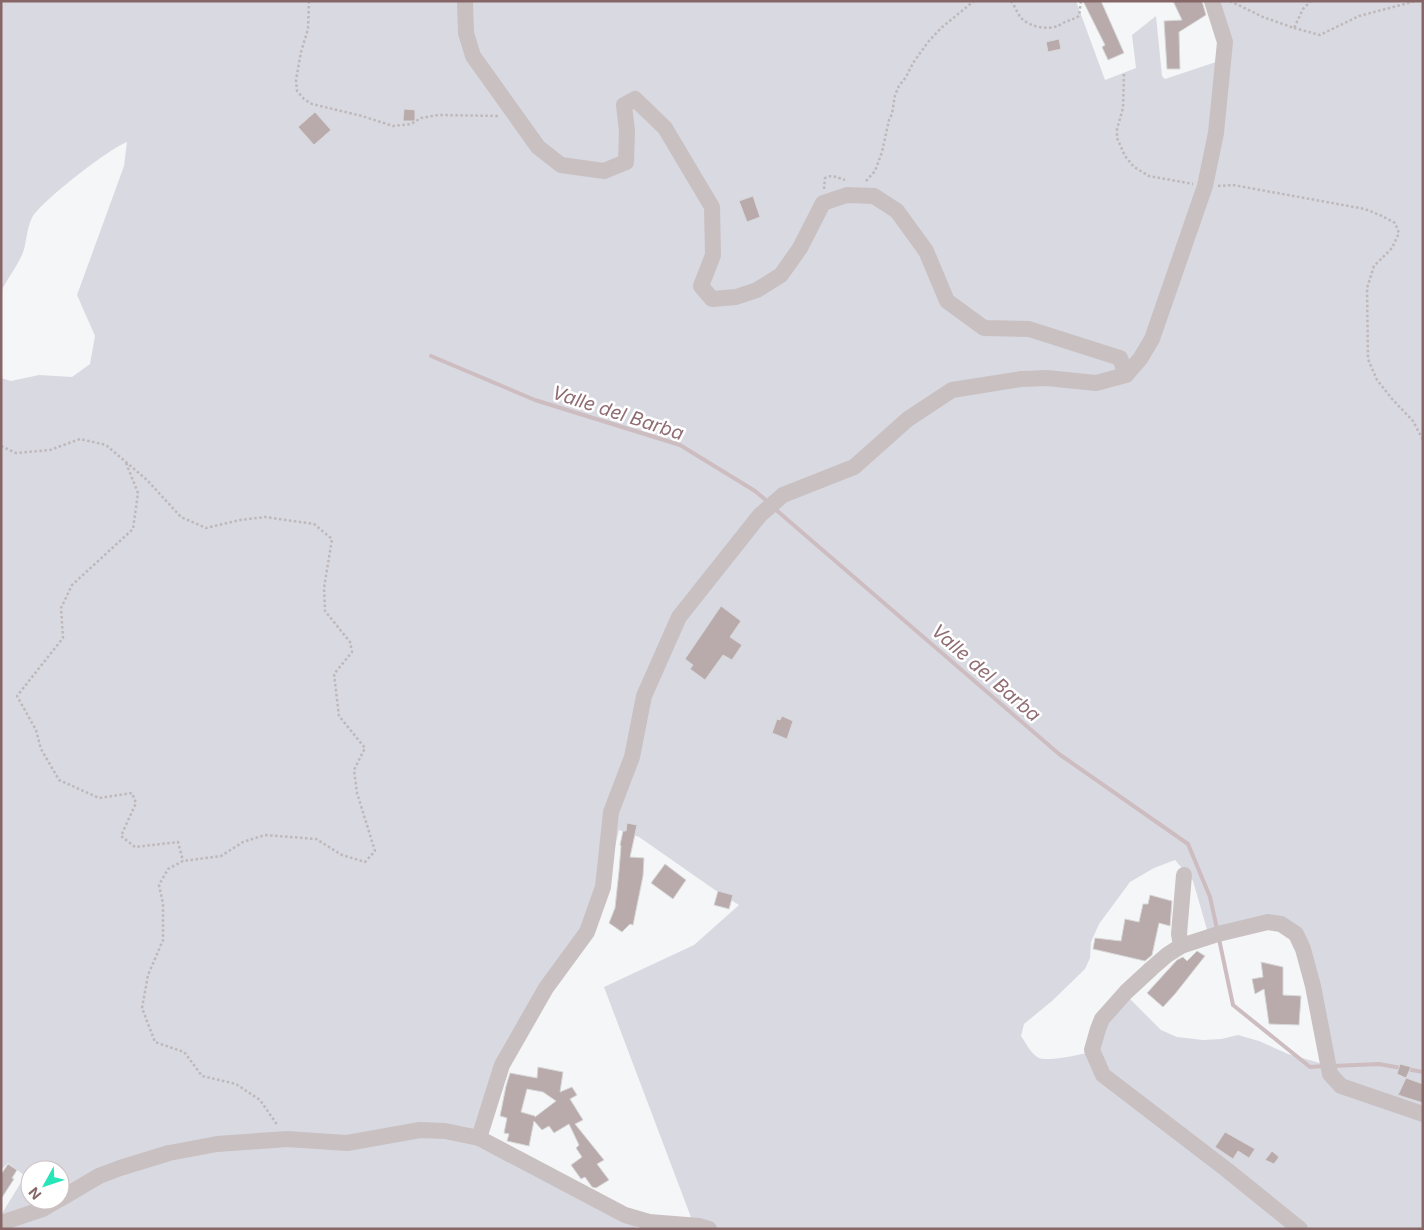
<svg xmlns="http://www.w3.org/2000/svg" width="1424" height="1230" viewBox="0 0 1424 1230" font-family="Inter,sans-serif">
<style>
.green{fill:#d9d9e2;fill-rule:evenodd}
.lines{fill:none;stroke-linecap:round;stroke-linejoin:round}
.stream{stroke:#cdbdc0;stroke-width:4}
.building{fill:#b9aaab;stroke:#d7d8d9;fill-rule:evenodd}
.path{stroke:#bfb8b9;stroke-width:2.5;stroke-dasharray:2.5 2.5;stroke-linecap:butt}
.minor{stroke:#c9c0c1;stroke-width:16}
.labels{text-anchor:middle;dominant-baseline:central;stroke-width:5;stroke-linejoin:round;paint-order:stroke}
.water-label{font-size:19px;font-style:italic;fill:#906c73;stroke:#fff}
</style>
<rect width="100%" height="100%" fill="#f5f6f8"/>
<path class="green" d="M1 1H1076L1105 80 1136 68 1132 35 1156 16 1162 76 1165 79 1222 60 1210 1H1423V1229H709L692 1220 604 987 694 945 739 905 715 890 639 837 619 830 596 925 571 958 500 1082 484 1133 644 1218 634 1229H1V1215L25 1176 8 1163 1 1170V378L11 381 39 375 72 377 90 364 95 336 77 295 124 166 127 142C110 148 40 202 32 218 26 229 27 244 22 255 16 268 7 279 1 292ZM1175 860 1193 881 1208 933 1279 920 1309 968 1327 1065 1288 1054 1259 1041 1238 1035 1221 1039 1203 1040 1177 1037 1161 1030 1122 991 1092 1052C1081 1054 1050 1062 1039 1058 1031 1054 1026 1043 1021 1036L1024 1024 1052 1001 1085 969 1090 958 1091 942 1099 924 1130 882 1154 868ZM30 1170H60V1200H30Z"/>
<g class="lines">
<g class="stream">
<polyline points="431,356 535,400 680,445 755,491 768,502"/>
<polyline points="775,509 1059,754 1188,844 1210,897 1217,929"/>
<polyline points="1219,939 1233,1005 1310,1067 1324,1066"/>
<polyline points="1333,1066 1379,1064 1423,1072"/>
</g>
</g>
<g class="building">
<polygon points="1083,1 1101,1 1124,53 1108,60 1102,47 1105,45"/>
<polygon points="1173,1 1202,1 1206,15 1179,32 1180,69 1167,69 1164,21 1182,20"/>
<polygon points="1059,39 1061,49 1048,52 1046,42"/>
<polygon points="404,109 415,110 415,121 403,121"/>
<polygon points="315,112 331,130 314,145 298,127"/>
<polygon points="753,196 760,217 747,222 739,201"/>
<polygon points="721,606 741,621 730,637 742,645 732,660 723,655 705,680 690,669 693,665 685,659"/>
<polygon points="782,716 793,721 787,739 772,733 777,719 780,720"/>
<polygon points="627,823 637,825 630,857 644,858 643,876 633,925 630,924 622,932 609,923 615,908 619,871 621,846 620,845 623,831 626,831"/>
<polygon points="665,864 686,880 673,899 651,883"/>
<polygon points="718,891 733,895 729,909 714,905"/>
<polygon points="1150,895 1172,901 1170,926 1159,923 1152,955 1145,961 1093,949 1095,938 1121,941 1125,919 1139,922 1143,904 1148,904"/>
<polygon points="1197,951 1205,956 1175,994 1163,1007 1147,993 1177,960 1183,957 1187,961"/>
<polygon points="1261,962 1283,967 1283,995 1301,996 1299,1025 1269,1024 1264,989 1255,994 1252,979 1263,977"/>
<polygon points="1400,1064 1411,1067 1406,1078 1423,1084 1423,1103 1398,1095 1406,1078 1397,1074"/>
<path d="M538 1067 563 1072 560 1092 572 1087 577 1095 570 1099 583 1120 575 1124 604 1160 597 1164 609 1180 596 1188 592 1187 585 1177 581 1179 571 1165 582 1157 576 1148 579 1145 569 1124 554 1133 549 1126 542 1130 534 1121 529 1146 507 1141 509 1134 504 1133 507 1118 500 1116 506 1086 510 1073 537 1078ZM527 1089 543 1092 556 1101 535 1117V1116L521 1112Z"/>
<polygon points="1225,1132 1255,1149 1249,1158 1238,1151 1233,1159 1215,1147"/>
<polygon points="1272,1151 1279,1157 1274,1164 1265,1160"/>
<polygon points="8,1164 17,1170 12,1178 14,1179 1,1199 1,1172 2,1173"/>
</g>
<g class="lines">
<g class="path">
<polyline points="309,1 308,29 301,52 296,80 297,91 304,99 312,104 362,116 393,126 411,124 421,118 438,115 499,116"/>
<path d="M1011 1C1015 6 1017 13 1021 18 1030 27 1047 30 1058 26 1060 25 1063 23 1065 22 1070 20 1074 19 1079 16L1081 1"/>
<polyline points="1230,1 1263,17 1294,28 1303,9 1311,1"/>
<polyline points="1294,28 1320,35 1359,16 1416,1"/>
<polyline points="1124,74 1123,108 1117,129 1117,138 1125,156 1134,167 1149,176 1193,184"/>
<polyline points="866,181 875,171 882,152 889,120 892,114 895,95 899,86 906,77 913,63 928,42 941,28 974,1"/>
<polyline points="1218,186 1233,185 1365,209 1382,216 1395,223 1399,233 1392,248 1374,266 1367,288 1368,359 1377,380 1393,400 1413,421 1423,440"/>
<path d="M824 189 825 178C832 174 838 178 845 180"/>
<polyline points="1,446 16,453 50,450 80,439 106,445 147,480 181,517 206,528 240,520 265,517 314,524 332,539 324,588 325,611 350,642 352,652 334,674 339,716 365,748 354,770 357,793 375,851 365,862 342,855 316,839 265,835 243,842 221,856 183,861 168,869 159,885 163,904 163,940 148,975 142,1008 155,1042 184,1052 202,1076 236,1084 260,1100 278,1126"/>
<polyline points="126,463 138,493 133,529 72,585 61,608 63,638 17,696 36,730 41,749 59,780 99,798 132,793 136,803 121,836 135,847 178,842 183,861"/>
</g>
<g class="minor">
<polyline points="465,1 466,33 473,56 538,147 561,165 604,171 626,162 627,131 624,105 635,99 665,128 712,207 713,255 701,286 712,299 736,297 757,290 781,275 800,248 823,203 847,195 874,196 897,211 926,251 947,301 984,328 1029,329 1120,358 1126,375"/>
<polyline points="1181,946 1179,934 1184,875"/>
<polyline points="479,1138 625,1215 649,1222 699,1226 709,1229"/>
<polyline points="60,1199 99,1176 120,1168 169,1153 217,1144 287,1139 347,1143 420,1130 445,1131 479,1138 502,1065 546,988 587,932 603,887 611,812 632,757 644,696 679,617 760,515 783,495 854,467 908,419 952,390 1021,379 1047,378 1096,383 1126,375 1140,359 1152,339 1205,186 1216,133 1225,42 1212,1"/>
<polyline points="1,1223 43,1209 58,1200"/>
<polyline points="1300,1229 1227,1170 1103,1075 1092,1050 1098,1029 1102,1019 1126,992 1152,968 1167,955 1181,946 1218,934 1268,922 1281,924 1296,934 1303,949 1313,986 1330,1074 1341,1086 1423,1114"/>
</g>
</g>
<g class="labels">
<g class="water-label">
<text transform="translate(618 413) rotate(18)">Valle del Barba</text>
<text transform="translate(986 673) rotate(41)">Valle del Barba</text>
</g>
</g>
<rect width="1424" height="1230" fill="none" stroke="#866667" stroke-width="5"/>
<g transform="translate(45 1185) rotate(230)"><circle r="24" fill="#ffffff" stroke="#cfc2c2"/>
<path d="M0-4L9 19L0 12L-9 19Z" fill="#26e6b9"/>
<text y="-8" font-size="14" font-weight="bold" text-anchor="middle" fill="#866667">N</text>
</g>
</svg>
